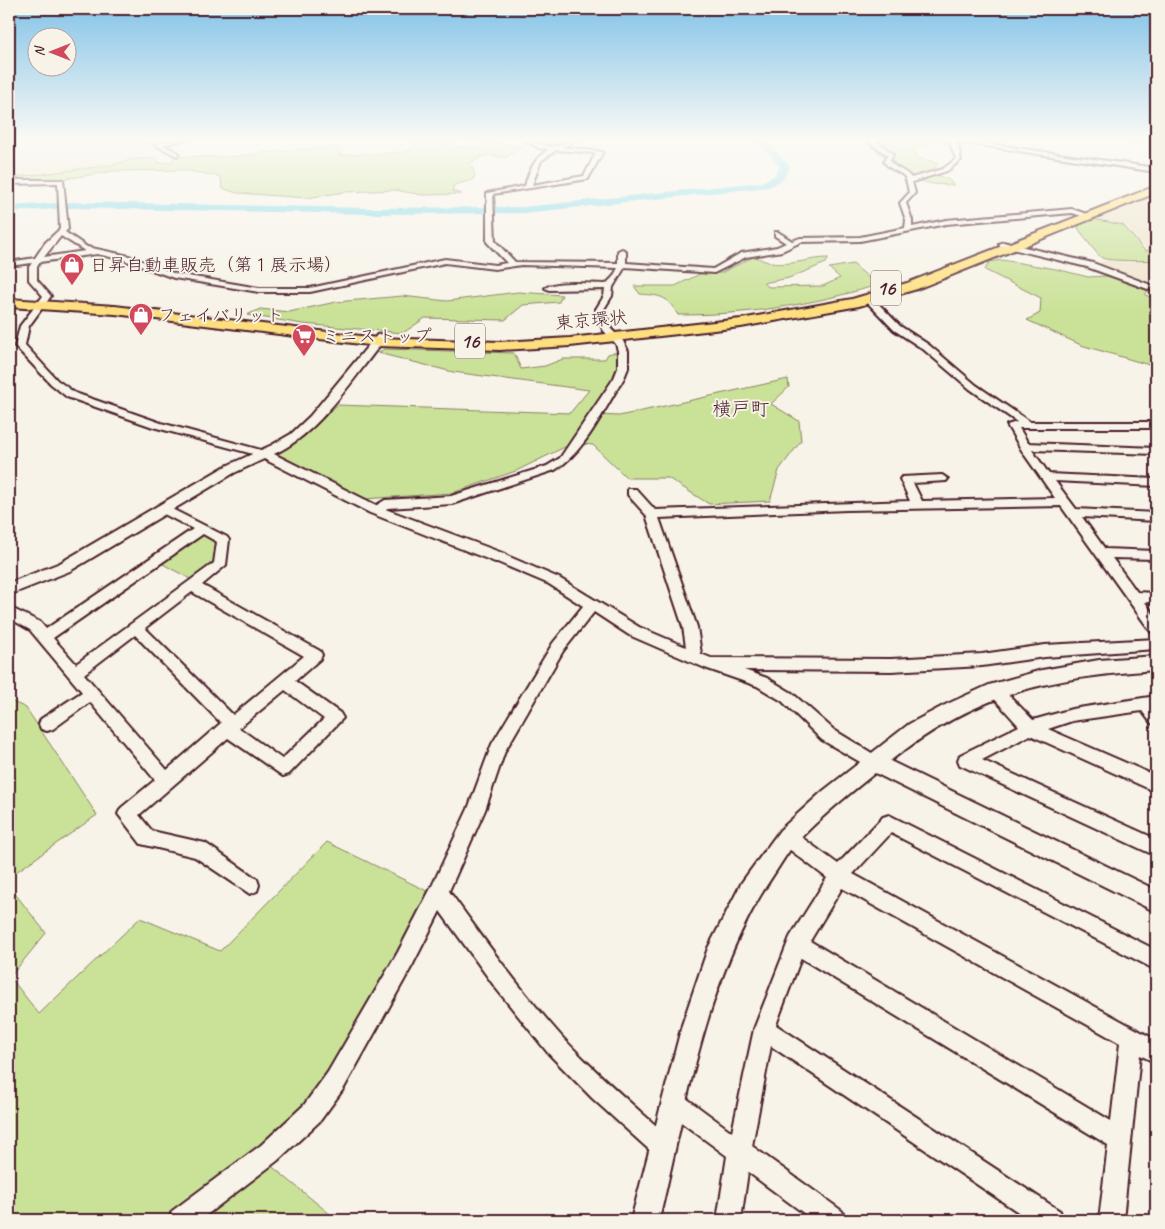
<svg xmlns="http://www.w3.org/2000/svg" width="1165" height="1229" viewBox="0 0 1165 1229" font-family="Caveat,'Klee One',sans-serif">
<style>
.built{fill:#f0e4ce}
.green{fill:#cae298;stroke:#8a8062}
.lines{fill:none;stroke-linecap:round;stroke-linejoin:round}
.river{fill:#8bdae9;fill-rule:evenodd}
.minor-casing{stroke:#4a1f2b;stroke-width:4}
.tertiary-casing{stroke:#4a1f2b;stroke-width:4}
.trunk-casing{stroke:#4a1f2b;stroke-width:4}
.minor{fill:#f7f3e8;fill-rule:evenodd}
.tertiary{fill:#f7f3e8;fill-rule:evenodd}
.trunk{fill:#fedf80;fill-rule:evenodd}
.labels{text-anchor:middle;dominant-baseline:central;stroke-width:4;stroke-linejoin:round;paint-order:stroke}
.far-poi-label{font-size:18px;fill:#4a1f2b;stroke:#f7f3e8;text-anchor:start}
.far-street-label{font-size:18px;fill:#4a1f2b;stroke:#f7f3e8}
.far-neighbourhood-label{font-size:19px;fill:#4a1f2b;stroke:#f7f3e8}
.shield{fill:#f7f3e8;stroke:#7e5f64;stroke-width:1}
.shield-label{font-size:20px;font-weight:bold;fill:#4a1f2b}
</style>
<rect width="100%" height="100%" fill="#f7f3e8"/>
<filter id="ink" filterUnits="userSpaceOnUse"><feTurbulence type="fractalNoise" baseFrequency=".02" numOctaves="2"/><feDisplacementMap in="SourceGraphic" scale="10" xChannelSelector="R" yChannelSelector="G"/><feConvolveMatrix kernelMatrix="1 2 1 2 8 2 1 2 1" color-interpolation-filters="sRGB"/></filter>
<g filter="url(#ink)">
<g class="built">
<polygon points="76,138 141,138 161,150 112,164 9,178 9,143"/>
<polygon points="1156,194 1156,248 1147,250 1124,224 1094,219"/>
<polygon points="1156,253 1156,289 1094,265 1103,261"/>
</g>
<g class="green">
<polygon points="421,138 455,138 448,145 479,149 492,140 497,143 521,147 505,158 486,155 470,163 475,175 473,180 454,185 452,191 462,194 423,195 395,190 344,192 307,198 237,193 222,188 221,178 218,176 182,170 114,171 58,180 9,181 9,178 112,165 134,159 156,158 158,163 171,162 175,156 229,157 270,152 338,147 340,155 406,152 415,146 413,139"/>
<polygon points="873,138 897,138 932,142 914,151 919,158 938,163 932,173 949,180 954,185 932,184 897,174 894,165 868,144"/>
<polygon points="1100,138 1156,138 1156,145"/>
<path d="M1093 219 1123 225 1145 251 1156 250V260C1150 261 1107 261 1102 258 1096 254 1083 235 1078 228L1081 223Z"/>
<path d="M755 256C779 272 802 258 829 258L826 263 789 278 763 283 769 287 823 286 840 278 829 268 853 264 877 285C813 305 745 315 678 315 666 295 662 296 640 294L634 286H675L700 274 721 273Z"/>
<polygon points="1002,260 1056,269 1088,277 1106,276 1136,282 1149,290 1145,295 1156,299 1156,367 1081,345 1027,320 1040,313 1041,298 985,270 989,262"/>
<polygon points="518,292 562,295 559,302 523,305 505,320 425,318 403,333 303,324 247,315 260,309 289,312 336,302 402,296 447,301"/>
<polygon points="384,349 514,353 521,369 545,366 563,359 605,359 608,354 616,352 618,365 597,415 619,416 788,379 789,387 771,404 799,421 801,441 779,470 770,501 709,504 668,478 627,478 593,445 573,443 516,471 452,493 364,499 276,454 304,437 337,405 570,413 589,390 453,372 378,353"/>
<polygon points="205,534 218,540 215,565 194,581 159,562 198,535"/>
<polygon points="9,700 26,708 97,815 9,877"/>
<polygon points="327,842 431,893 361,1041 268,1163 337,1220 9,1220 9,886 46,933 10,977 39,1014 140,918 220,951"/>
</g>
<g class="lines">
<polygon class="river" points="755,138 764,138 790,167 783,179 769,187 524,213 370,214 72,208 9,212 9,206 72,202 370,208 524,207 762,182 775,175 780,167"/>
<defs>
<g id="minor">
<polygon points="9,138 24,138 9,142"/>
<polygon points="142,138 148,138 158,143 190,138 163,145 179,153 177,156"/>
<polygon points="454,138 479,138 476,140"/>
<path d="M522 138C533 137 542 148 554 146 564 145 571 138 582 138L562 147 603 152 588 179 493 194 495 241 515 262 618 263V251L622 249 626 251V263L713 269 741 253 777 247 786 243 775 236V232H778L792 241 800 238 860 237 905 228 906 220 900 203 909 193C908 188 907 180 904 176 898 170 888 170 884 161L888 155 873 145 867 138H873L893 154 890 161C895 169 906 170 911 178L943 169 956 159 950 143 952 139 957 140 961 160 947 171 912 182 915 193 906 203 912 220V227L946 220 1072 209 1092 216 1089 218 1072 213 946 224 860 241 801 242 782 251 746 257 714 273 625 267 613 287 612 296 604 309 611 329 623 341 628 351V368L624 378C604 409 586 451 555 470L452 504 388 508 375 514 369 510 385 500 451 496 547 466 560 458 614 378 618 368V351L616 344 603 330 596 309 604 296 605 289 549 290 545 288C556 280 591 284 606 284L613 277 618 268 521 265 495 269 445 263 310 292H259L174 278 124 260 97 254 40 262 37 267V280L51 296 29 326 25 345 57 380 75 393 161 423 268 452 269 454 264 457 153 427 67 397 51 384 15 346 20 326 43 296 29 280V267L32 263 9 266V262L35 258 45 243 60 229 58 183 9 184V180H63L68 229 65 232 87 247 129 256 176 274 259 288H310L445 259 495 265 507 263 487 242V193L525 186C529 170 535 158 549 149L539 148ZM556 150 596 153 584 176 532 185 541 161ZM61 236 85 251 44 257Z"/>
<polygon points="1003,242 1093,263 1156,287 1156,292 1087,267 1000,246 999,244"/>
<path d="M866 297H872L900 326 929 345 976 385 1030 422H1156V428H1019L1028 443 1156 448V454L1032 450 1049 474 1156 479V486L1055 481 1076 509 1156 513V521L1082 517 1105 549 1156 551V559L1112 558 1137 592 1156 593V603L1145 602 1156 618V633L1151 632 1061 506 847 510 659 518 697 627 701 654 711 658 891 659 982 654 1045 645 1156 639V649L1045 657 982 666 891 671 744 670 767 678 792 693 834 730 880 758 882 763 880 768 874 770 822 740 782 701 757 686 705 668 629 635 594 612 563 651 505 751 485 810 449 891C485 941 521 991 562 1037 596 1073 634 1106 671 1139L674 1147 671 1155 663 1158 655 1155 592 1098 548 1053 495 987 440 911 412 966 344 1088 320 1121 277 1161 200 1220H169L172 1211 261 1145 304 1105 328 1072 398 952 432 886 468 809 492 744 553 643 583 606 549 584 495 561 494 558 495 555H505L559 578 639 627 686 647 683 627 646 515 628 495V489H636L655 510 910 501 900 479 902 477 942 475 948 479 946 481 913 483 922 501 1055 498 1024 454 1007 425 1017 422 970 389 923 349 894 330 866 301Z"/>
<path d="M164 505 227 537 229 540 226 565 202 585 320 651 322 655 320 659 295 681 340 713 343 718 289 774 283 776 228 738 139 815 152 831 205 843 257 879 259 885 257 891 250 894 195 857 141 844 118 814 121 808 155 780 90 702 53 729 47 731 41 729 39 724 41 719 82 692 30 630 9 618V607L40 622 46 629 193 529 160 512 158 509 160 506ZM203 534 217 542 214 563 76 664 53 638ZM192 592 304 656 233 715 145 628ZM135 635 221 723 167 770 84 674ZM285 690 324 719 282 759 239 728Z"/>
<polygon points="995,684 1000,686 1033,720 1072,709 1156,696 1156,725 1151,723 1142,711 1072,721 1048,729 1156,776 1156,792 1030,735 982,760 1156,839 1156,856 960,765 958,760 960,755 1019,726 990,694 987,690 990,686"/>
<path d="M889 815 1156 950V970L891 833 853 874 1156 1040V1063L1140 1055 1123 1220H1099L1108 1145 801 958 776 1025 1060 1211 1063 1220H1030L771 1046 752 1146 842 1211 845 1220H813L748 1172 741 1220H717L727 1156 666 1111 663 1103 666 1095 674 1092 682 1095 732 1132 754 1029 790 937 827 878 781 843 778 837 781 831 787 829 793 831 838 864 883 817ZM842 888 1120 1043 1111 1121 810 941Z"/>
</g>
<g id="tertiary">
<polygon points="934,138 948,138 1156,168 1156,172"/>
<path d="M381 334 385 335V339C353 378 320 433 274 454L380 507 505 554 508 558 505 562H495L370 513 264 459 234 473 70 571 9 595V583L60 563 224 467 272 445 291 434 310 416 377 335Z"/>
<path d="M1156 656V670C1047 678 978 692 890 761L1156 890V912L875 773C848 795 820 817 796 843 787 852 781 864 774 874 706 974 687 1104 659 1220H631L682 1025 708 948 742 882 780 830 823 791 909 724 945 705 989 685 1042 670 1099 660Z"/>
</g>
<polygon id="trunk" points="1156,186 1156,193 917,289 859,306 741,327 570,346 500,350 377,346 115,314 9,307 9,299 115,306 377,338 500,342 570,338 741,319 852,299 907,283"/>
</defs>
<use href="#minor" class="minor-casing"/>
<use href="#tertiary" class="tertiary-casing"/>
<use href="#trunk" class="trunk-casing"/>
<use href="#minor" class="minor"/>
<use href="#tertiary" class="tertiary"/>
<use href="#trunk" class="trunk"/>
</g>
</g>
<linearGradient id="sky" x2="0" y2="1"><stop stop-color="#83c3e8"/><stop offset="0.45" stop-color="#fbfaf5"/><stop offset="1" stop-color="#fbfaf5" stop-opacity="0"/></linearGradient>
<rect width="1165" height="310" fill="url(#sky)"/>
<defs>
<symbol id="shop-pin" viewBox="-11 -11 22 30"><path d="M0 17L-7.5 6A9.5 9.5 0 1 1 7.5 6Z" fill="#d1495b" stroke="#f7f3e8"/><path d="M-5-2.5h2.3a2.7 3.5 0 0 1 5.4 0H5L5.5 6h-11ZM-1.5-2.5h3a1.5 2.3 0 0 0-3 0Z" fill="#fff"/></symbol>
<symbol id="supermarket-pin" viewBox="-11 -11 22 30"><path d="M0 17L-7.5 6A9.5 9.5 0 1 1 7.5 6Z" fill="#d1495b" stroke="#f7f3e8"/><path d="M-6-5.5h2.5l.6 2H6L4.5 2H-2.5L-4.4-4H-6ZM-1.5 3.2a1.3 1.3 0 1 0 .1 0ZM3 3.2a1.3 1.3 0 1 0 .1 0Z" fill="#fff"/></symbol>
</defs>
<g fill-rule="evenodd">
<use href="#shop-pin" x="58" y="251" width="28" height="38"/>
<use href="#shop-pin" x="127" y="301" width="28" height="38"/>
<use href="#supermarket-pin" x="290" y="322" width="28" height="38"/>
</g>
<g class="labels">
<g class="far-poi-label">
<text x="90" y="265">日昇自動車販売（第１展示場）</text>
<text x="158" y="315">フェイバリット</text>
<text x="322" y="336">ミニストップ</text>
</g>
<g class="far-street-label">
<text transform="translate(591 320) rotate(-5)">東京環状</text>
</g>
<g class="far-neighbourhood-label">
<text x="741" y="409">横戸町</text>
</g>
<g class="shield">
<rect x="871" y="270.5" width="30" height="35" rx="4"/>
<rect x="455" y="323.5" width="30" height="35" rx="4"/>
</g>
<g class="shield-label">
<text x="886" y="288">16</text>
<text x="470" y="341">16</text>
</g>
</g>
<rect width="1165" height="1229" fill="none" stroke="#f7f3e8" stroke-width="30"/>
<rect x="15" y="15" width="1135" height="1199" fill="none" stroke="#4a1f2b" stroke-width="2" filter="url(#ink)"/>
<g transform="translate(52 52) rotate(270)"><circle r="24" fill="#f7f3e8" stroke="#b29e9c"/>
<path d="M0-4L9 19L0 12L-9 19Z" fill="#d1495b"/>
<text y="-8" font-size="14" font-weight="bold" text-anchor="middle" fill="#4a1f2b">N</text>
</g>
</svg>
